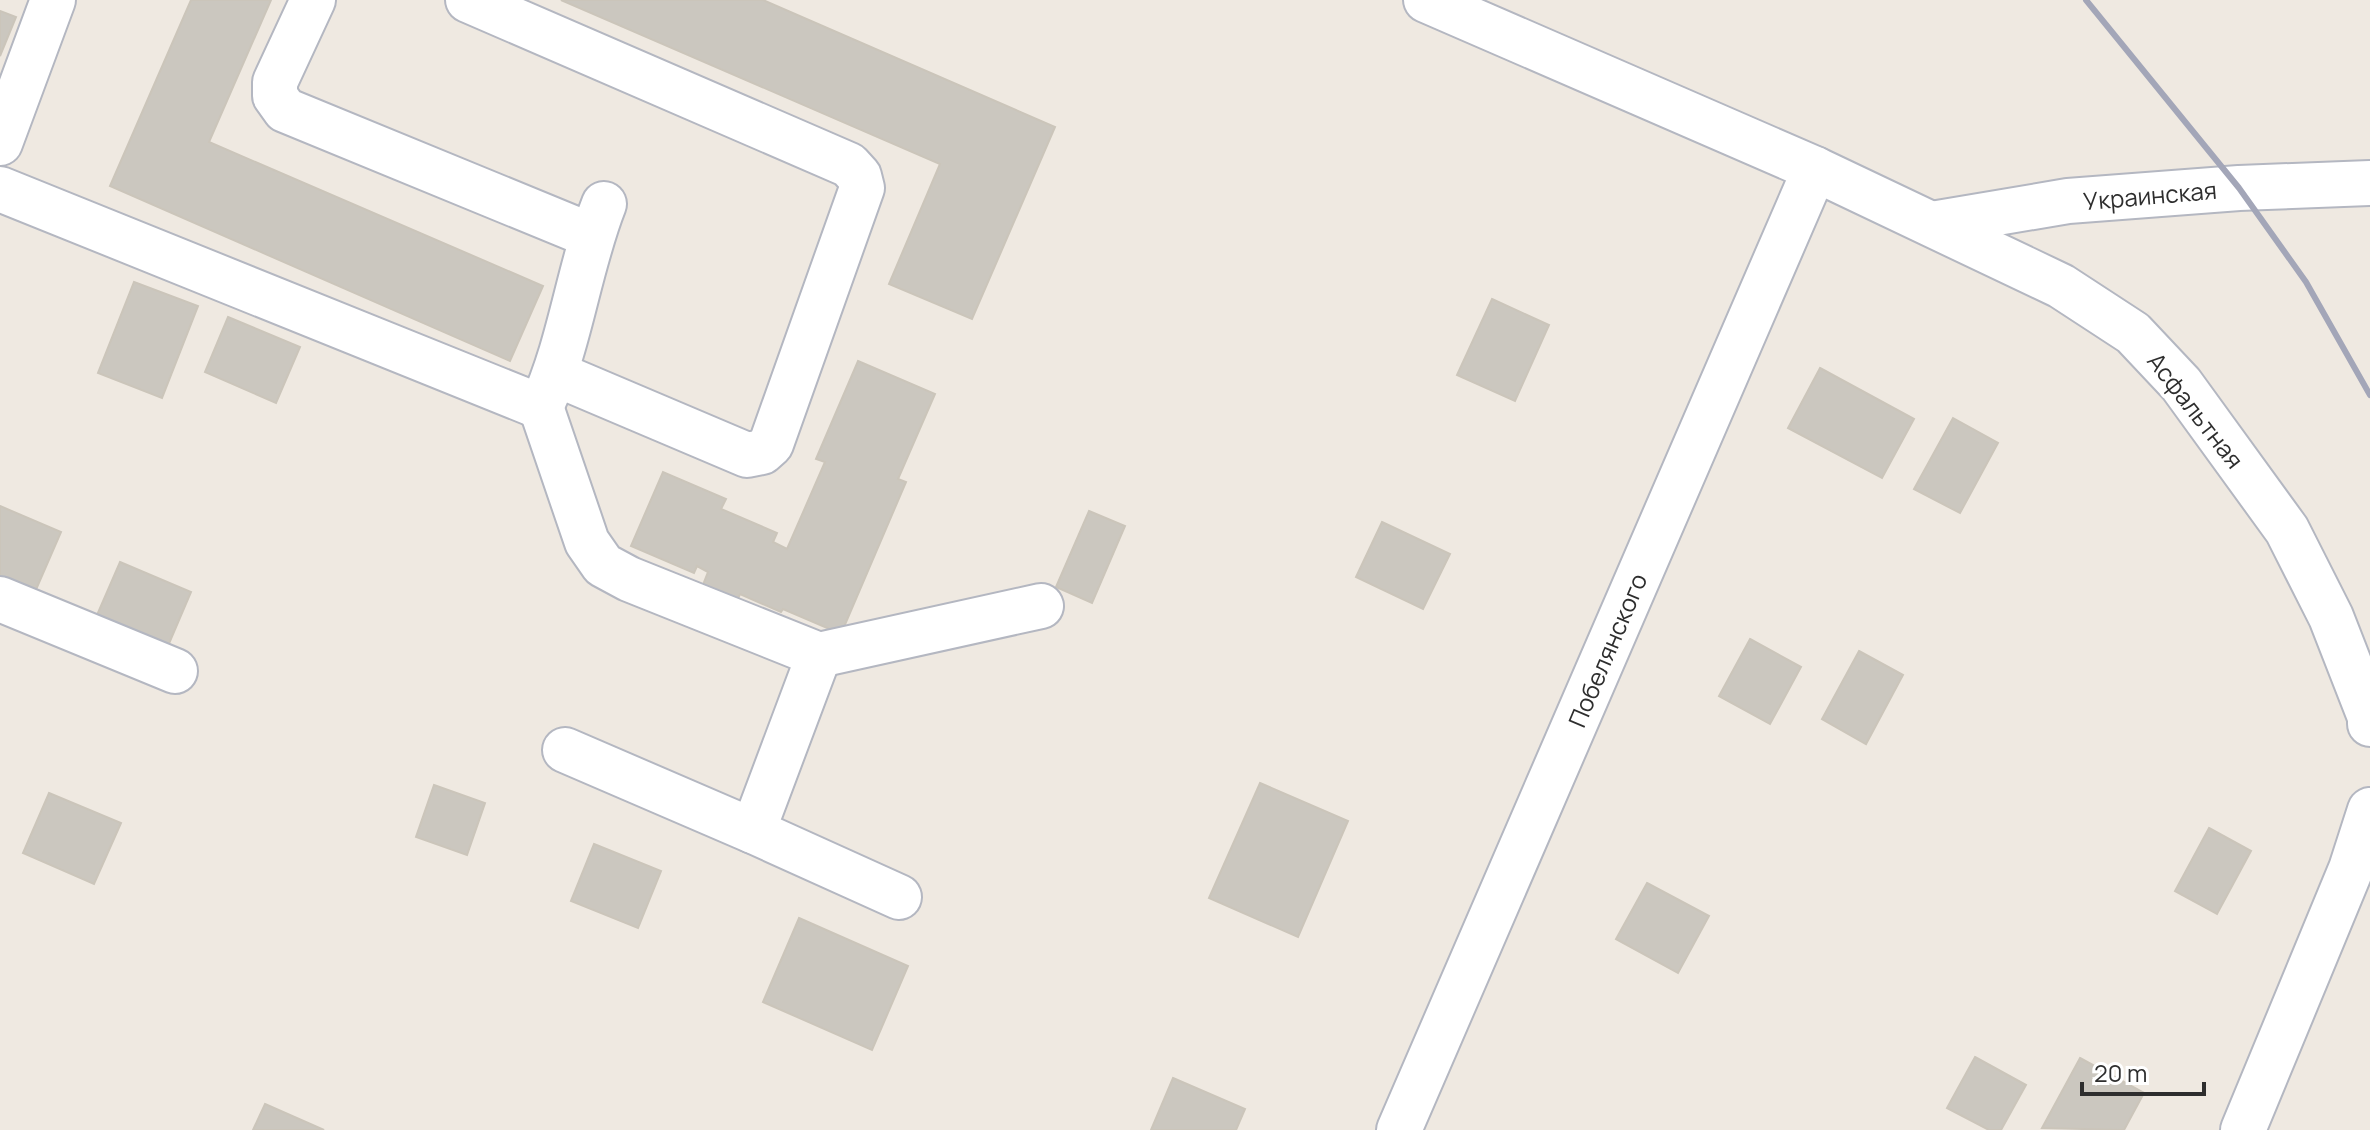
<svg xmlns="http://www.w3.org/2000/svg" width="2370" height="1130" viewBox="0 0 2370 1130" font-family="Manrope,sans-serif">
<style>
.building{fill:#cbc7bf;stroke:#cbc5ba;stroke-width:2}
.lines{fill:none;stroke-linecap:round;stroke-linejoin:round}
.minor-casing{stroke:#b4b7c1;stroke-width:48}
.minor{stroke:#fff;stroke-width:44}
.rail{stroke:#a3a6b8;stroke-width:6}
.labels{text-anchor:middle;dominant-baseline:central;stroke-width:7;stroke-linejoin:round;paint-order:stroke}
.street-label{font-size:24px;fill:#2e2e2e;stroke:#fff}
</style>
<rect width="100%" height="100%" fill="#efe9e1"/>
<g class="building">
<polygon points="191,0 271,0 209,142 543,286 510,361 110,186"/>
<polygon points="561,0 763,0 1055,127 972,319 889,284 940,164"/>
<polygon points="0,11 16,17 0,56"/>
<polygon points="134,282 198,306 162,398 98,373"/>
<polygon points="1492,299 1549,325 1515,401 1457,375"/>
<polygon points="228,317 300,347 276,403 205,372"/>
<polygon points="858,361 935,394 898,479 906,482 841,634 783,609 781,612 740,594 733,610 699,595 708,572 697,566 694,573 631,546 663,472 726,499 721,509 777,533 773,542 787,549 825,462 816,459"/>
<polygon points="1820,368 1914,419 1882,478 1788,428"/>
<polygon points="1953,418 1998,443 1960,513 1914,489"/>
<polygon points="0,506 61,532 35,592 0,577"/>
<polygon points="1089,511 1125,526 1092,603 1056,587"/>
<polygon points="1382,522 1450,554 1423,609 1356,577"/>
<polygon points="120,562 191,592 165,653 94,622"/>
<polygon points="1750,639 1801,667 1770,724 1719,696"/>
<polygon points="1859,651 1903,675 1866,744 1822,719"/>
<polygon points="1260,783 1348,821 1298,937 1209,898"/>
<polygon points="434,785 485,803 467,855 416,837"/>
<polygon points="49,793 121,823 94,884 23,853"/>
<polygon points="2209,828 2251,851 2217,914 2175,891"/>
<polygon points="594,844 661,871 638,928 571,901"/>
<polygon points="1647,883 1709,916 1678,973 1616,939"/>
<polygon points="799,918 908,966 872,1050 763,1002"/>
<polygon points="1975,1057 2026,1085 2001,1130 1989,1130 1947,1108"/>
<polygon points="2080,1058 2144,1093 2124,1130 2042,1128"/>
<polygon points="1173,1078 1245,1109 1236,1130 1151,1130"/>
<polygon points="265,1104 324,1130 253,1130"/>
</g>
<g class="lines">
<defs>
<g id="minor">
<polyline points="313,0 275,82 275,96 285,110 592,236"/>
<polyline points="468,0 849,165 859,176 862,188 771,444 762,452 747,455 556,374"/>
<polyline points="1426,0 1815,169 2061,286 2133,333 2181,384 2287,530 2331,617 2370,717 2370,724"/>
<polyline points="0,143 53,0"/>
<path d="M0 189 541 407C571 342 578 270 604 204"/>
<polyline points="1932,224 2068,201 2239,188 2370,183"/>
<polyline points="541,407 587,542 603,565 629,579 819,655 1041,606"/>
<polyline points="0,599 175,671"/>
<polyline points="565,750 753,831 819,655"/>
<polyline points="753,831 899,897"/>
<polyline points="1399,1130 1815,169"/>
<polyline points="2243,1130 2351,869 2370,810"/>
</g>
</defs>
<use href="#minor" class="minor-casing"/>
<use href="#minor" class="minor"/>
<polyline class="rail" points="2086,0 2239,188 2306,282 2370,395"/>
</g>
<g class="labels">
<g class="street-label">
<text transform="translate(2150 195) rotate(-5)">Украинская</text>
<text transform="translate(2196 410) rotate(52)">Асфальтная</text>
<text transform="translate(1607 650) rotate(-67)">Побелянского</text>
</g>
</g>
<path d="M2082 1082v12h122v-12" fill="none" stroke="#2e2e2e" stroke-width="4"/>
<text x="2094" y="1082" font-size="24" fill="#2e2e2e" stroke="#ffffff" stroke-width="6" paint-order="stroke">20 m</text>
</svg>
